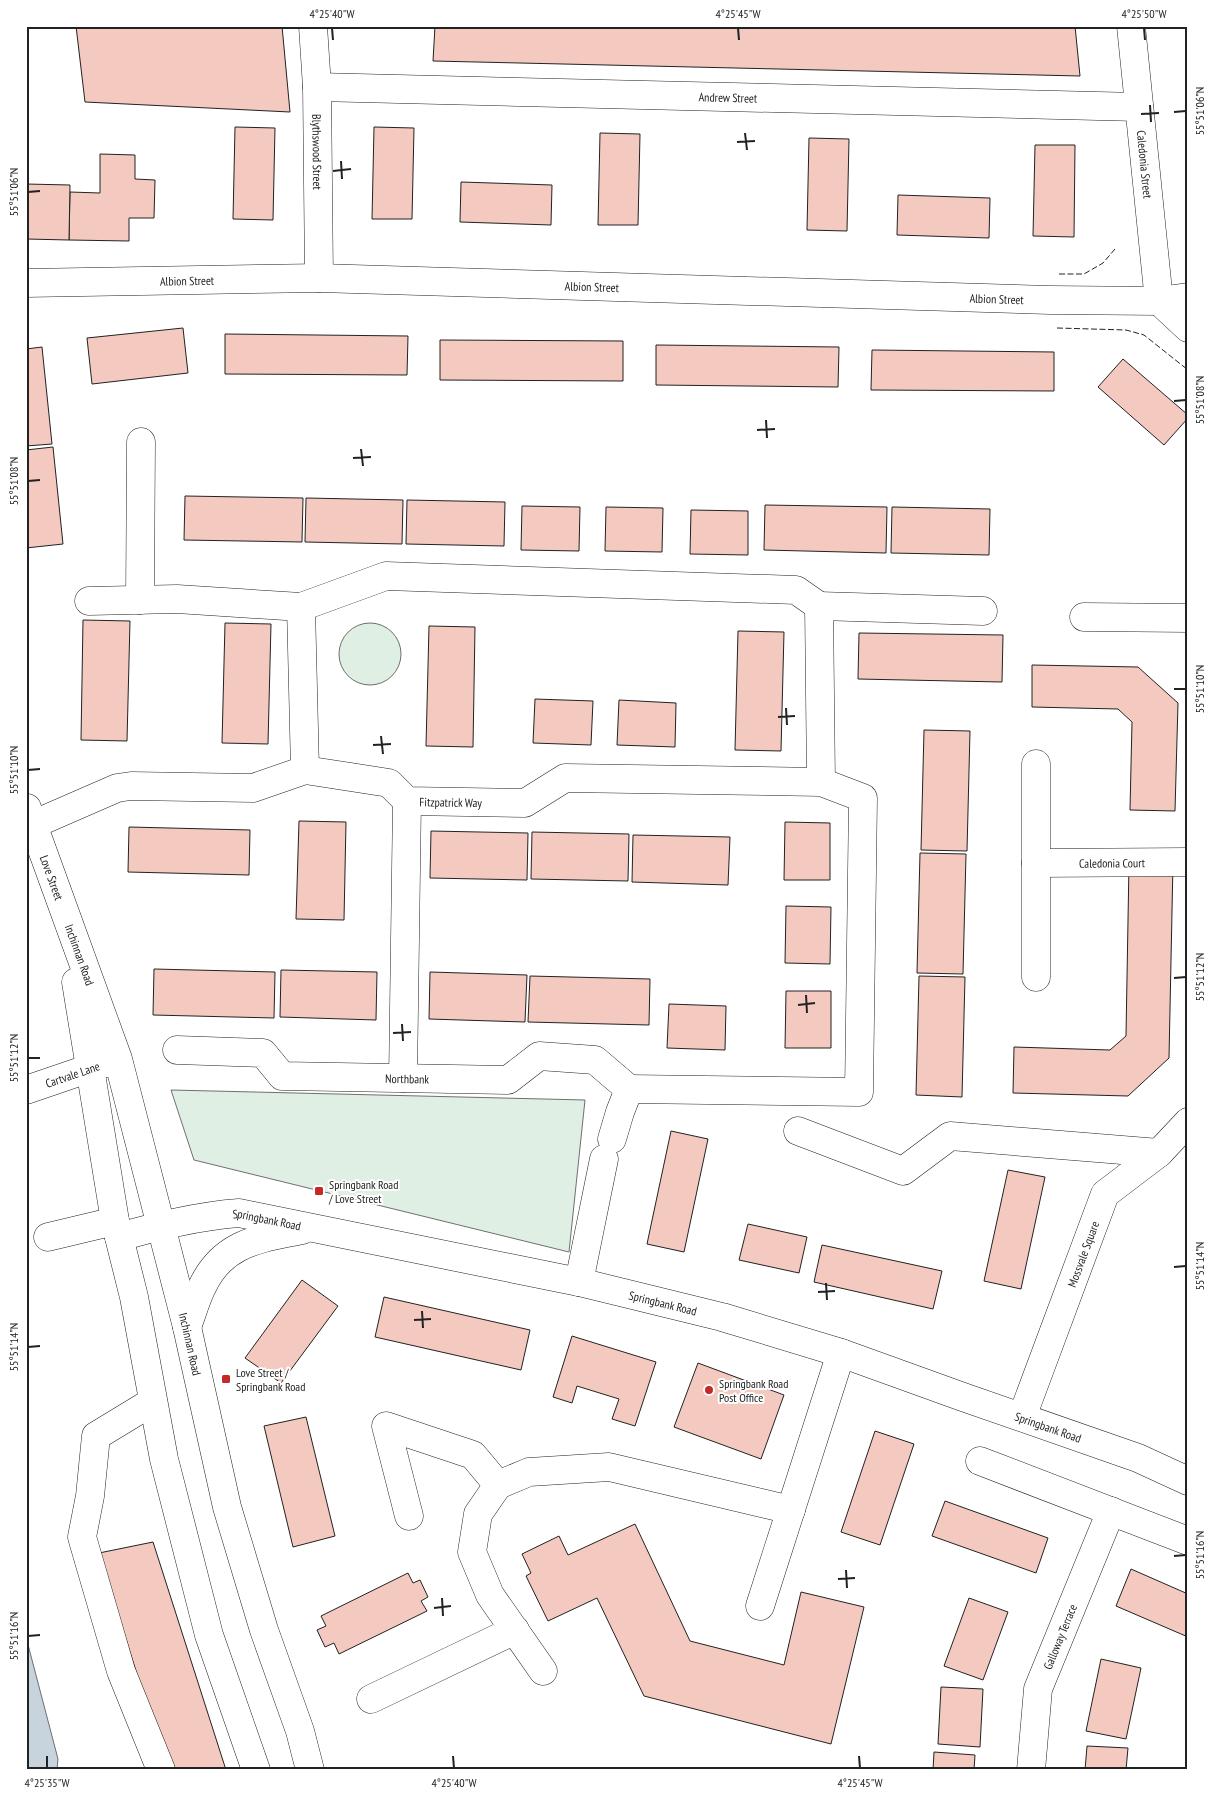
<svg xmlns="http://www.w3.org/2000/svg" width="1214" height="1796" viewBox="0 0 1214 1796" font-family="'PT Sans Narrow',sans-serif">
<style>
.green{fill:#e0efe3;stroke:#6f6f6f}
.water{fill:#c7d3dd;stroke:#6f6f6f}
.building{fill:#f3c9c0;stroke:#222}
.lines{fill:none;stroke-linecap:round;stroke-linejoin:round}
.minor-casing{stroke:#222;stroke-width:29}
.major-casing{stroke:#222;stroke-width:29}
.minor{stroke:#fff;stroke-width:28}
.major{stroke:#fff;stroke-width:28}
.fence{stroke:#222;stroke-width:1;stroke-dasharray:6 2.5;stroke-linecap:butt}
.ticks{fill:none;stroke:#222;stroke-width:2}
.poi-dot{fill:#c62828;stroke:#fff;stroke-width:2}
.labels{text-anchor:middle;dominant-baseline:central;stroke-width:4;stroke-linejoin:round;paint-order:stroke}
.street-label{font-size:12px;fill:#222;stroke:#fff}
.poi-label{font-size:12px;fill:#222;stroke:#fff;text-anchor:start}
.neatline{fill:none;stroke:#222;stroke-width:2}
.ticks-label{font-size:12px;text-anchor:middle;fill:#222}
</style>
<rect width="100%" height="100%" fill="#fff"/>
<g class="green">
<circle cx="370" cy="654" r="31"/>
<polygon points="171,1090 585,1100 569,1252 194,1160"/>
</g>
<polygon class="water" points="26,1637 58,1759 57,1770 26,1770"/>
<g class="building">
<polygon points="76,26 282,26 290,112 85,102"/>
<polygon points="435,26 1075,26 1080,76 433,61"/>
<polygon points="235,127 275,128 273,220 233,219"/>
<polygon points="374,127 414,128 412,219 372,219"/>
<polygon points="600,133 640,134 638,225 598,225"/>
<polygon points="809,138 849,139 847,231 807,230"/>
<polygon points="1035,145 1075,145 1074,237 1033,236"/>
<polygon points="100,154 135,155 135,179 155,180 154,218 129,218 129,241 69,240 70,192 100,193"/>
<polygon points="461,182 552,185 551,225 460,222"/>
<polygon points="26,184 70,185 69,240 26,239"/>
<polygon points="898,195 990,198 989,238 897,235"/>
<polygon points="183,328 188,373 92,384 87,338"/>
<polygon points="225,334 408,336 407,375 225,374"/>
<polygon points="440,340 623,341 623,381 440,380"/>
<polygon points="656,345 839,347 838,387 656,385"/>
<polygon points="42,347 52,444 26,446 26,349"/>
<polygon points="872,350 1054,352 1054,391 871,390"/>
<polygon points="1123,359 1188,415 1188,418 1164,445 1098,387"/>
<polygon points="53,447 63,544 26,548 26,450"/>
<polygon points="185,496 303,498 302,542 184,540"/>
<polygon points="306,498 403,500 402,544 305,542"/>
<polygon points="407,500 505,502 504,546 406,544"/>
<polygon points="765,505 887,507 886,553 764,550"/>
<polygon points="522,506 580,507 579,551 521,550"/>
<polygon points="606,507 663,508 662,552 605,551"/>
<polygon points="892,507 990,509 989,555 891,553"/>
<polygon points="691,510 748,511 748,555 690,554"/>
<polygon points="83,620 130,621 127,741 81,740"/>
<polygon points="225,623 271,624 268,744 222,743"/>
<polygon points="429,626 475,627 473,747 426,746"/>
<polygon points="738,631 784,632 781,751 735,750"/>
<polygon points="859,633 1003,635 1002,682 858,679"/>
<polygon points="1032,665 1138,667 1178,703 1175,811 1130,810 1132,722 1118,709 1032,707"/>
<polygon points="535,699 593,701 591,745 533,743"/>
<polygon points="619,700 676,703 675,747 617,745"/>
<polygon points="924,730 970,731 967,851 921,850"/>
<polygon points="299,821 346,822 344,920 296,919"/>
<polygon points="785,822 830,823 830,880 784,880"/>
<polygon points="129,827 250,830 249,875 128,872"/>
<polygon points="431,831 528,833 527,880 430,878"/>
<polygon points="532,832 629,834 628,881 531,879"/>
<polygon points="633,835 730,837 728,885 632,882"/>
<polygon points="920,853 966,854 963,974 917,973"/>
<polygon points="1129,863 1173,863 1169,1058 1128,1096 1013,1093 1014,1047 1110,1050 1126,1036"/>
<polygon points="786,906 831,907 830,964 785,963"/>
<polygon points="154,969 275,972 274,1018 153,1015"/>
<polygon points="281,970 377,972 376,1020 280,1017"/>
<polygon points="430,972 527,975 525,1022 429,1019"/>
<polygon points="530,976 650,979 649,1025 528,1022"/>
<polygon points="919,976 965,977 962,1097 916,1095"/>
<polygon points="786,991 831,991 831,1048 785,1048"/>
<polygon points="669,1004 726,1006 725,1050 667,1048"/>
<polygon points="671,1131 708,1139 684,1252 647,1244"/>
<polygon points="1008,1170 1045,1177 1021,1289 984,1281"/>
<polygon points="748,1224 807,1237 799,1273 739,1260"/>
<polygon points="822,1245 942,1271 933,1309 814,1282"/>
<polygon points="302,1280 338,1306 281,1383 245,1358"/>
<polygon points="384,1297 530,1330 521,1370 375,1337"/>
<polygon points="572,1336 656,1362 635,1426 612,1419 619,1399 577,1386 572,1403 553,1397"/>
<polygon points="698,1363 784,1395 761,1459 674,1427"/>
<polygon points="306,1417 335,1536 293,1547 264,1426"/>
<polygon points="875,1431 914,1444 880,1545 841,1532"/>
<polygon points="945,1501 1048,1538 1036,1573 932,1536"/>
<polygon points="635,1524 690,1641 784,1665 801,1592 864,1607 831,1744 644,1696 597,1598 548,1621 526,1576 531,1573 522,1554 559,1536 568,1555"/>
<polygon points="153,1542 226,1770 167,1770 99,1553"/>
<polygon points="1131,1569 1188,1594 1188,1637 1116,1606"/>
<polygon points="408,1573 413,1583 420,1580 428,1597 421,1601 427,1611 339,1654 334,1643 325,1647 317,1630 326,1626 321,1616"/>
<polygon points="969,1598 1008,1612 983,1680 944,1666"/>
<polygon points="1101,1659 1141,1668 1126,1739 1086,1731"/>
<polygon points="941,1687 983,1689 980,1747 938,1744"/>
<polygon points="1087,1746 1128,1748 1126,1770 1085,1770"/>
<polygon points="934,1752 975,1755 974,1770 933,1770"/>
</g>
<g class="lines">
<defs>
<g id="minor">
<path id="s1" d="M313 26 317 87 319 278"/>
<path id="s2" d="M317 87 1139 107"/>
<path id="s3" d="M26 283 319 278 1050 300 1159 301 1188 297"/>
<polyline points="140,600 141,442"/>
<polyline points="89,601 177,599 301,607 386,576 796,590 819,606 821,782"/>
<polyline points="819,606 983,611"/>
<polyline points="301,607 305,770"/>
<polyline points="1084,617 1188,618"/>
<path id="s4" d="M27 808 118 1059 187 1327 227 1507 264 1630 300 1731 310 1770"/>
<path id="s5" d="M32 825 117 788 131 786 253 788 305 770 389 783 407 801 525 803 565 778 821 782 863 798 859 1092 629 1089"/>
<path id="s6" d="M1036 863 1188 862"/>
<polyline points="1036,977 1036,764"/>
<polyline points="76,982 115,1221 134,1297 164,1459 209,1635 256,1770"/>
<path id="s7" d="M177 1050 263 1053 282 1076 508 1080 539 1056 595 1060 629 1089"/>
<polyline points="403,1078 407,801"/>
<path id="s8" d="M26 1090 108 1062"/>
<polyline points="798,1131 903,1171 950,1136 1159,1153"/>
<polyline points="612,1139 620,1112 629,1089"/>
<polyline points="48,1237 115,1221"/>
<path id="s9" d="M119 1237C159 1226 198 1216 239 1213L579 1282 722 1317 841 1353 963 1397 1138 1458 1188 1481"/>
<polyline points="579,1282 604,1159"/>
<path d="M187 1327C192 1314 196 1299 202 1287 223 1242 259 1239 302 1230"/>
<polyline points="152,1402 96,1436 90,1496 82,1537 121,1671 161,1770"/>
<path id="s10" d="M1022 1417 1105 1194 1159 1153 1188 1122"/>
<polyline points="980,1461 1188,1541"/>
<polyline points="409,1516 386,1426 473,1455 498,1485"/>
<polyline points="760,1606 841,1353"/>
<polyline points="543,1671 490,1595 472,1552 478,1514 498,1485 529,1472 609,1467 791,1510"/>
<polyline points="371,1699 515,1630"/>
<path id="s11" d="M1031 1770 1038 1689 1111 1511"/>
</g>
<g id="major">
<path id="s12" d="M1131 26 1159 301 1188 328"/>
</g>
</defs>
<use href="#minor" class="minor-casing"/>
<use href="#major" class="major-casing"/>
<use href="#minor" class="minor"/>
<use href="#major" class="major"/>
<g class="fence">
<polyline points="1059,274 1084,274 1103,263 1115,249"/>
<polyline points="1057,328 1126,330 1144,335 1188,370"/>
</g>
</g>
<path class="ticks" d="M332 28 333 40M738 28 739 40M1144 28 1145 40M1150 105 1151 122M1174 112 1186 111M1141 114 1159 113M745 133 747 150M737 142 755 141M341 161 342 179M333 171 351 169M28 192 40 191M1174 401 1186 400M766 420 767 438M757 430 775 429M361 449 363 466M353 458 371 457M28 481 40 480M1174 689H1186M786 708 787 725M778 717 795 716M381 736 383 754M373 745 391 744M28 770 40 769M1174 978 1186 977M806 995 807 1013M798 1005 815 1003M402 1024 403 1041M393 1033 411 1032M28 1058H40M1174 1267 1186 1266M826 1283 827 1300M818 1292 835 1291M422 1311 423 1328M414 1320 431 1319M28 1347 40 1346M1174 1556 1186 1555M846 1570 847 1588M838 1579 855 1578M442 1598 443 1616M434 1608 451 1606M28 1636 40 1635M47 1756V1768M453 1756 454 1768M859 1756 860 1768"/>
<g class="poi-dot">
<rect x="314" y="1186" width="10" height="10" rx="2.5"/>
<rect x="221" y="1374" width="10" height="10" rx="2.5"/>
<circle cx="709" cy="1390" r="5"/>
</g>
<g class="labels">
<g class="street-label">
<text stroke="none"><textPath href="#s2" startOffset="411">Andrew Street</textPath></text>
<text stroke="none"><textPath href="#s1" startOffset="126">Blythswood Street</textPath></text>
<text stroke="none"><textPath href="#s12" startOffset="139">Caledonia Street</textPath></text>
<text stroke="none"><textPath href="#s3" startOffset="161">Albion Street</textPath></text>
<text stroke="none"><textPath href="#s3" startOffset="566">Albion Street</textPath></text>
<text stroke="none"><textPath href="#s3" startOffset="971">Albion Street</textPath></text>
<text stroke="none"><textPath href="#s5" startOffset="438">Fitzpatrick Way</textPath></text>
<text stroke="none"><textPath href="#s6" startOffset="76">Caledonia Court</textPath></text>
<text stroke="none"><textPath href="#s4" startOffset="74">Love Street</textPath></text>
<text stroke="none"><textPath href="#s4" startOffset="156">Inchinnan Road</textPath></text>
<text stroke="none"><textPath href="#s8" startOffset="49">Cartvale Lane</textPath></text>
<text stroke="none"><textPath href="#s7" startOffset="241">Northbank</textPath></text>
<text stroke="none"><textPath href="#s9" startOffset="151">Springbank Road</textPath></text>
<text stroke="none"><textPath href="#s10" startOffset="174">Mossvale Square</textPath></text>
<text stroke="none"><textPath href="#s9" startOffset="556">Springbank Road</textPath></text>
<text stroke="none"><textPath href="#s4" startOffset="561">Inchinnan Road</textPath></text>
<text stroke="none"><textPath href="#s9" startOffset="961">Springbank Road</textPath></text>
<text stroke="none"><textPath href="#s11" startOffset="138">Galloway Terrace</textPath></text>
</g>
<g class="poi-label">
<text x="329" y="1184">Springbank Road<tspan x="329" dy="14">/ Love Street</tspan></text>
<text x="236" y="1372">Love Street /<tspan x="236" dy="14">Springbank Road</tspan></text>
<text x="719" y="1383">Springbank Road<tspan x="719" dy="14">Post Office</tspan></text>
</g>
</g>
<rect width="1214" height="1796" fill="none" stroke="#ffffff" stroke-width="55"/>
<rect x="28" y="28" width="1158" height="1740" class="neatline"/>
<g class="ticks-label">
<text x="332" y="18">4°25'40"W</text>
<text x="738" y="18">4°25'45"W</text>
<text x="1144" y="18">4°25'50"W</text>
<text transform="translate(1200 111) rotate(-90)" y="4">55°51'06"N</text>
<text transform="translate(14 192) rotate(-90)" y="4">55°51'06"N</text>
<text transform="translate(1200 400) rotate(-90)" y="4">55°51'08"N</text>
<text transform="translate(14 481) rotate(-90)" y="4">55°51'08"N</text>
<text transform="translate(1200 689) rotate(-90)" y="4">55°51'10"N</text>
<text transform="translate(14 770) rotate(-90)" y="4">55°51'10"N</text>
<text transform="translate(1200 977) rotate(-90)" y="4">55°51'12"N</text>
<text transform="translate(14 1058) rotate(-90)" y="4">55°51'12"N</text>
<text transform="translate(1200 1266) rotate(-90)" y="4">55°51'14"N</text>
<text transform="translate(14 1347) rotate(-90)" y="4">55°51'14"N</text>
<text transform="translate(1200 1555) rotate(-90)" y="4">55°51'16"N</text>
<text transform="translate(14 1636) rotate(-90)" y="4">55°51'16"N</text>
<text x="47" y="1787">4°25'35"W</text>
<text x="454" y="1787">4°25'40"W</text>
<text x="860" y="1787">4°25'45"W</text>
</g>
</svg>
